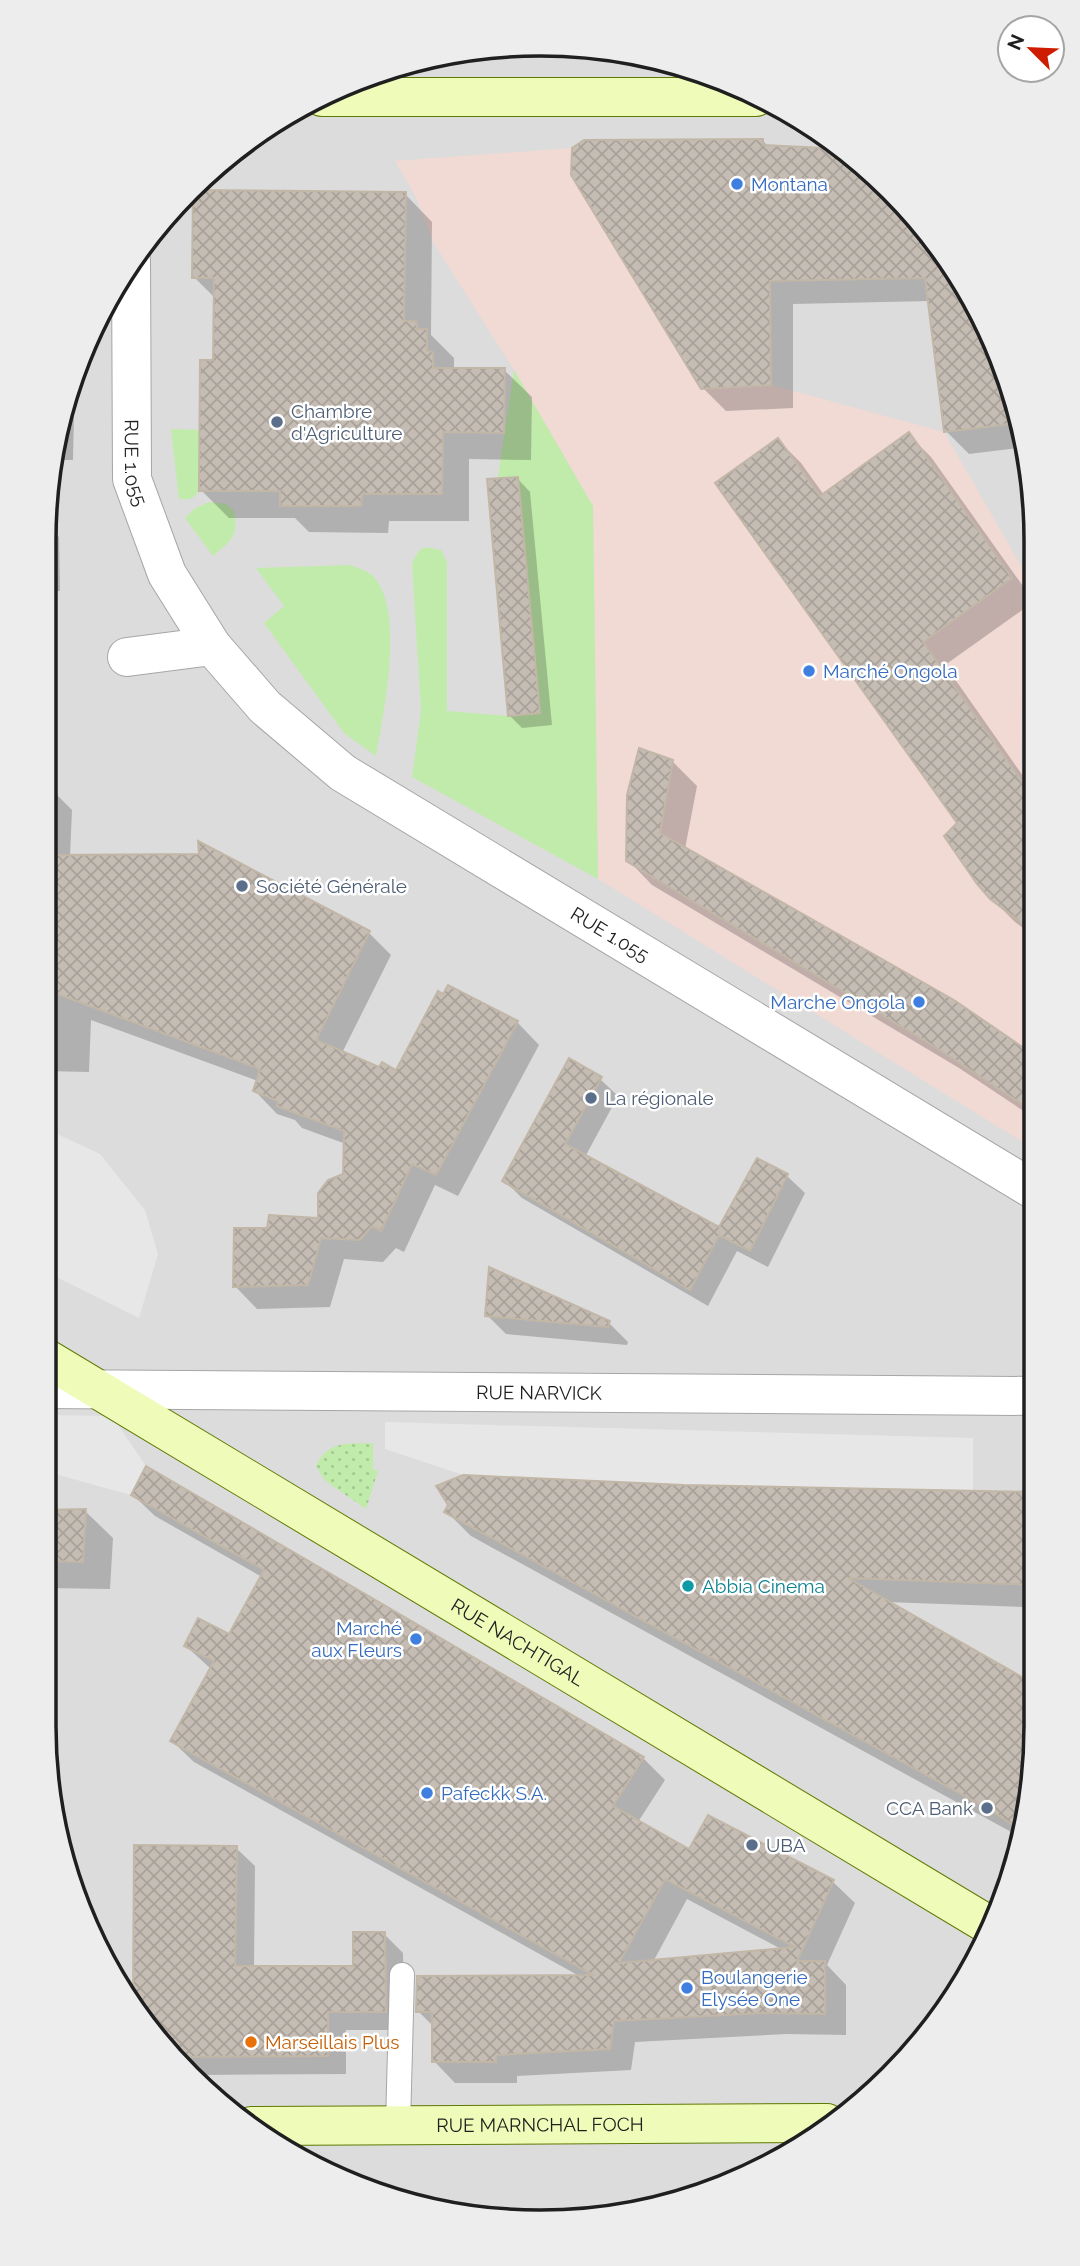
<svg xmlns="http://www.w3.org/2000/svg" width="1080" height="2266" viewBox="0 0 1080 2266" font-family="Raleway,sans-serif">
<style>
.residential{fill:#dddcdc}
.commercial{fill:#f1d9d4}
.construction{fill:url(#construction-cross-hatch)}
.grass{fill:#c1ebaa}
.garden{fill:url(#garden-dots)}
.parking{fill:#e7e7e7}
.shadow{fill:#0003;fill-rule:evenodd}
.building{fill:url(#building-cross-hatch);stroke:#c2b7a7;stroke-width:2;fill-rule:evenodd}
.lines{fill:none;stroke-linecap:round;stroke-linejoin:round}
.service-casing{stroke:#a6a6a6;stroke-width:26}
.minor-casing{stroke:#a6a6a6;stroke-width:40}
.tertiary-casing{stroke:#a6a6a6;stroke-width:40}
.secondary-casing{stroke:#5d7a02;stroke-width:40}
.service{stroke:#fff;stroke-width:24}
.minor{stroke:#fff;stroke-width:38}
.tertiary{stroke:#fff;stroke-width:38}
.secondary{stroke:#effbb8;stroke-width:38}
.shop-dot{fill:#3f7fe0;stroke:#fff;stroke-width:2.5}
.service-dot{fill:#5c6f8a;stroke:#fff;stroke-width:2.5}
.culture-dot{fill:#0f9aa8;stroke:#fff;stroke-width:2.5}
.food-dot{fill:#e8710a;stroke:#fff;stroke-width:2.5}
.labels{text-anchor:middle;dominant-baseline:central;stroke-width:5;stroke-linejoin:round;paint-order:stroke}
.shop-label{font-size:19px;fill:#366cbe;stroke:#fff;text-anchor:start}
.service-label{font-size:19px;fill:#4e5e75;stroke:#fff;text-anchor:start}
.street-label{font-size:19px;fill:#1f1f1f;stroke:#fff}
.culture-label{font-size:19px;fill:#0d838f;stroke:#fff;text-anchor:start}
.food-label{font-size:19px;fill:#c56008;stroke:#fff;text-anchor:start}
.rim{fill:none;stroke:#1f1f1f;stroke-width:3.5}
</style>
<defs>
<pattern id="construction-cross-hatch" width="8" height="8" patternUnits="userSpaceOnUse" patternTransform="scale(1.75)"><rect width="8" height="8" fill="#c2c5b0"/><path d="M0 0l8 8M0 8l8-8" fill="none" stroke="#a6a997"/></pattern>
<pattern id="garden-dots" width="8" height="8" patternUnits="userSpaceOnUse" patternTransform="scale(1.75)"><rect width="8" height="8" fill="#c1ebaa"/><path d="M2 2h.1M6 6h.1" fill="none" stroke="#a5c992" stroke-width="1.8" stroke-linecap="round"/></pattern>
<pattern id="building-cross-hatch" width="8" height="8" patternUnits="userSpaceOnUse" patternTransform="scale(1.75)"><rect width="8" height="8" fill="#c5bdb4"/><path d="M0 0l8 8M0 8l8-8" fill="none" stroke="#a9a29a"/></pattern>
</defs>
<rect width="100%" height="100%" fill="#f0eee5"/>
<polygon class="residential" points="540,44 637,53 730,82 842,147 934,238 999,350 1032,475 1036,1726 1027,1823 998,1916 953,2001 891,2077 760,2171 605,2218 443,2213 350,2184 265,2139 147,2028 70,1886 44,1726 44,540 53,443 82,350 128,264 189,189 265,127 350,81 444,53"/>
<polygon class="commercial" points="572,148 571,175 701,389 771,385 944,432 1024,571 1021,771 1032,771 1033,786 1034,1149 598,879 593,506 514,370 433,242 416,197 395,161"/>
<polygon class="construction" points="435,2210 610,2216 443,2213"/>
<g class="grass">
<path d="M514 370 593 506 598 879 412 777 421 711 412 563C422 545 422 546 441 550L447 562V711L508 716 540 713 491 524Z"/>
<polygon points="171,429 199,430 200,491 191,499 179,499"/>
<path d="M209 502 226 504 234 511C239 537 231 540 213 556L185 518 194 509Z"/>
<path d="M350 565C361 569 370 571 377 581 403 617 384 714 376 756L344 733 264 623 284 606 256 568Z"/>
</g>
<path class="garden" d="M373 1443V1469L378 1471 366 1509 331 1485 323 1478 316 1466C328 1440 348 1444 373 1443Z"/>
<g class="parking">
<polygon points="44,1128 100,1154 145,1210 158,1254 139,1318 44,1271"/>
<polygon points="44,1415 112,1416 146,1466 131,1495 44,1471"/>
<polygon points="385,1422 973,1438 973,1491 684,1485 463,1475 385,1449"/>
</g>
<g class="shadow">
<polygon points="762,140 769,147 846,151 999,350 1025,447 969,454 946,431 930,301 793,304 793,408 726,411 703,388"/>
<polygon points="405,194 432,222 431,335 454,358 454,370 504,370 532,397 531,460 469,459 469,521 389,521 388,533 309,532 295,518 229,518 201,490 214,362 216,299 194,277"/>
<polygon points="65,405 74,414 73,460 52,460 53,443"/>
<path d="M908 434 931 457 1025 589V573H1032L1034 936 1015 922 991 898 959 823 778 440 801 463 824 495ZM1025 608 1023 776 945 665Z"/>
<polygon points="517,478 530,492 552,725 522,728 509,715"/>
<polygon points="45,524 59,537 60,591 56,591 53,640 44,640"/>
<polygon points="672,761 697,786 685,849 1034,1057 1034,1118 959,1068 652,885 628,860"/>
<polygon points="44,770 57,782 56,794 72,810 70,857 368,932 391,955 342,1053 380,1069 397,1072 517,1022 539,1045 458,1196 435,1185 404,1252 396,1248 383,1262 344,1259 330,1307 257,1309 235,1286 268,1229 320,1220 345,1175 346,1144 302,1128 295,1120 277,1114 255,1091 258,1081 91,1020 89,1072 44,1071"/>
<polygon points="600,1079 618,1096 585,1157 720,1229 758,1160 787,1176 805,1193 768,1267 737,1251 708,1306 522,1198 504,1180"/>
<polygon points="487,1315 609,1323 628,1342 627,1345 506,1334"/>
<path d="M1027 1459H1035L1036 1726 1027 1823 1022 1838 471 1536 447 1512 684 1487 1027 1494ZM886 1602 1026 1607 1025 1681Z"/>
<path d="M133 1495 643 1758 665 1780 638 1822 690 1851 833 1882 855 1903 827 1965 846 1985V2035L787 2034 635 2042 631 2070 517 2076V2083H455L434 2061V2027L418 2011 581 1977 194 1762 172 1741 211 1669 186 1646 230 1636 262 1577 155 1516ZM687 1899 783 1950 653 1962Z"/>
<polygon points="85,1511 113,1538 110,1589 48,1588 47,1745 44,1726 44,1512"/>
<polygon points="136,1847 236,1848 255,1866 254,1968 354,1968 384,1934 403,1953 404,2030 346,2030 346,2074 196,2075 147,2028 135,2007"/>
</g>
<g class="building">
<polygon points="763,139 763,145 845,149 934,238 999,350 1018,423 944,432 925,278 770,281 771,385 701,389 571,175 572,148 584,140"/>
<polygon points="193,190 406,192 404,321 416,321 417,329 427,329 427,351 433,352 433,368 505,368 504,433 443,432 442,494 362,494 361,506 280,506 280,491 199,491 200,360 213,360 214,278 192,278"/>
<polygon points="909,432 1012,578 923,642 1033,797 1034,932 990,899 977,884 944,836 957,823 715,483 778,438 820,496"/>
<polygon points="518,477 540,713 508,716 487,479"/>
<polygon points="639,748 673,760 660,833 954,1000 1034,1055 1034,1112 932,1045 626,861 627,795"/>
<polygon points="198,841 370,931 316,1040 379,1067 382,1062 396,1070 438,991 443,994 448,985 518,1021 436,1175 412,1164 381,1231 372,1226 360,1240 321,1238 308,1285 233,1287 234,1228 267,1228 269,1215 318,1218 318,1193 328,1180 343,1174 344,1131 277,1106 278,1101 253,1091 260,1069 44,989 44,855 199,854"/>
<polygon points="569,1058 602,1077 565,1144 719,1227 757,1158 788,1174 750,1251 719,1235 690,1290 502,1181"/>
<polygon points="489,1267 610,1321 608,1327 485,1316"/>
<path d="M146 1466 644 1757 613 1806 689 1849 708 1815 834 1880 797 1961H825V2014L764 2013 614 2021 610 2049 496 2055V2062H432V2012H416L417 1976 593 1975 170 1741 214 1661 184 1646 198 1618 229 1634 264 1570 131 1495ZM665 1879 795 1947 619 1963Z"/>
<polygon points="463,1475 684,1485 1035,1492 1036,1585 848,1578 1036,1685 1036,1726 1024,1832 987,1808 444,1512 448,1505 436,1486"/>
<polygon points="86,1509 83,1562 44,1561 44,1510"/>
<polygon points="134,1845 237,1846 235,1966 353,1966 353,1932 385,1932 386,2012 328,2012 328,2056 177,2057 147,2028 133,2003"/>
</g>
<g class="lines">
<defs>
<polyline id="service" points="398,2125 402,1975"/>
<polyline id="minor" points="127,657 212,646"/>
<g id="tertiary">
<path id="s1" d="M131 260 132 479 167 574 212 646 265 707 343 773 1034 1190"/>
<path id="s2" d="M44 1389 1035 1396"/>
</g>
<g id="secondary">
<polyline points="322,97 756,97"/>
<path id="s3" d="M44 1357 992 1927"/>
<path id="s4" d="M251 2126 827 2123"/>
</g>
</defs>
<use href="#service" class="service-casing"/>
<use href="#minor" class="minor-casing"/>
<use href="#tertiary" class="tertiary-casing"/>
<use href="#secondary" class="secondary-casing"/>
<use href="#service" class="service"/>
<use href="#minor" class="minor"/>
<use href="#tertiary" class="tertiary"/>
<use href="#secondary" class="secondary"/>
</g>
<g class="shop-dot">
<circle cx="737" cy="184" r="7"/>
<circle cx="809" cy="671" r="7"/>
<circle cx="919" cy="1002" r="7"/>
<circle cx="416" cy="1639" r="7"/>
<circle cx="427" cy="1793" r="7"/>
<circle cx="687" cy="1988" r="7"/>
</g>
<g class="service-dot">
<circle cx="277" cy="422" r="7"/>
<circle cx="242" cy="886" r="7"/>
<circle cx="591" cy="1098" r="7"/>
<circle cx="987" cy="1808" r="7"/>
<circle cx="752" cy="1845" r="7"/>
</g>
<circle class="culture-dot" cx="688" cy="1586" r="7"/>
<circle class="food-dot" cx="251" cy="2042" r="7"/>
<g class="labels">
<g class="shop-label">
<text x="751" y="184">Montana</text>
<text x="823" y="671">Marché Ongola</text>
<text x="905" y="1002" text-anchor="end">Marche Ongola</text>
<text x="402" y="1628" text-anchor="end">Marché<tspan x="402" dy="22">aux Fleurs</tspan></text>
<text x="441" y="1793">Pafeckk S.A.</text>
<text x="701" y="1977">Boulangerie<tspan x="701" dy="22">Elysée One</tspan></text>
</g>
<g class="service-label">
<text x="291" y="411">Chambre<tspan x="291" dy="22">d'Agriculture</tspan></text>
<text x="256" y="886">Société Générale</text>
<text x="605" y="1098">La régionale</text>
<text x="973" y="1808" text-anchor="end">CCA Bank</text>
<text x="766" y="1845">UBA</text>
</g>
<g class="street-label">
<text stroke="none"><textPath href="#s1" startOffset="203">RUE 1.055</textPath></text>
<text stroke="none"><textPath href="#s1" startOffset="900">RUE 1.055</textPath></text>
<text stroke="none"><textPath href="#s2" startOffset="495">RUE NARVICK</textPath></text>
<text stroke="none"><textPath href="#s3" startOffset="553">RUE NACHTIGAL</textPath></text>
<text stroke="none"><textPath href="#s4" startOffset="289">RUE MARNCHAL FOCH</textPath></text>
</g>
<g class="culture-label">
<text x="702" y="1586">Abbia Cinema</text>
</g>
<g class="food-label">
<text x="265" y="2042">Marseillais Plus</text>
</g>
</g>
<path d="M0 0H1080V2266H0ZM540 56H540A484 484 0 0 1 1024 540V1726A484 484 0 0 1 540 2210H540A484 484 0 0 1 56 1726V540A484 484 0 0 1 540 56Z" fill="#ededed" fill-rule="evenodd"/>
<path class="rim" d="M540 56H540A484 484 0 0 1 1024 540V1726A484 484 0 0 1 540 2210H540A484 484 0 0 1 56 1726V540A484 484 0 0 1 540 56Z"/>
<g transform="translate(1031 49) rotate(294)"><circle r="33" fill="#ffffff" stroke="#a5a5a5" stroke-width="2"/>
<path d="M0-5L12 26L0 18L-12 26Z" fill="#ce1c00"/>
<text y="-10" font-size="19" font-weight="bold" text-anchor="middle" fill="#1f1f1f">N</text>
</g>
</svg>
